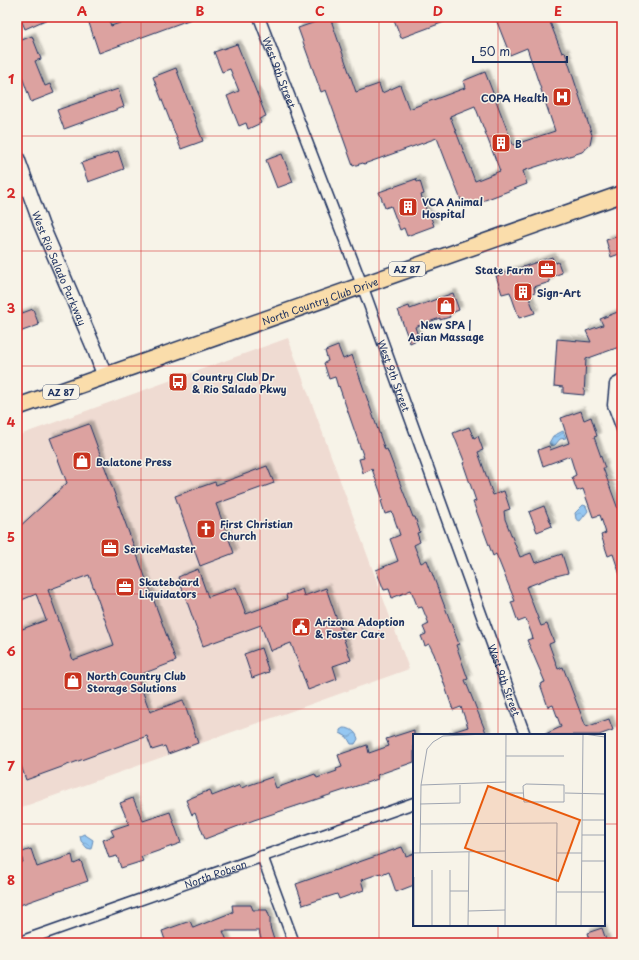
<svg xmlns="http://www.w3.org/2000/svg" width="639" height="960" viewBox="0 0 639 960" font-family="'Playpen Sans',sans-serif">
<style>
.built{fill:#efdbd2}
.water{fill:url(#water-waves);stroke:#648ab6}
.building{fill:#dca2a0;stroke:#1b2f5e;fill-rule:evenodd;filter:url(#shadow)}
.lines{fill:none;stroke-linecap:round;stroke-linejoin:round}
.minor-casing{stroke:#1b2f5e;stroke-width:13}
.secondary-casing{stroke:#1b2f5e;stroke-width:17}
.primary-casing{stroke:#1b2f5e;stroke-width:19}
.minor{stroke:#f7f3e8;stroke-width:10}
.secondary{stroke:#f7f3e8;stroke-width:14}
.primary{stroke:#faddab;stroke-width:16}
.grid{fill:none;stroke:#d62828;stroke-width:1;stroke-opacity:0.55}
.labels{text-anchor:middle;dominant-baseline:central;stroke-width:3;stroke-linejoin:round;paint-order:stroke}
.shield{fill:#f7f3e8;stroke:#5d6a87;stroke-width:1}
.shield-label{font-size:9px;font-weight:bold;fill:#1b2f5e}
.street-label{font-size:10px;fill:#1b2f5e;stroke:#f7f3e8}
.poi-label{font-size:10px;font-weight:bold;fill:#1b2f5e;stroke:#f7f3e8;text-anchor:start}
.inset-road{fill:none;stroke:#9fa5b1;stroke-width:1}
.view{fill:#e8590c;fill-opacity:0.15;stroke:#e8590c;stroke-width:2}
.inset-edge{fill:none;stroke:#1b2f5e;stroke-width:2}
.neatline{fill:none;stroke:#d62828;stroke-width:1.5}
.grid-label{font-size:13px;text-anchor:middle;font-weight:bold;fill:#d62828}
</style>
<defs>
<pattern id="water-waves" width="16" height="10" patternUnits="userSpaceOnUse"><rect width="16" height="10" fill="#95c7f1"/><path d="M0 5q4-4 8 0t8 0" fill="none" stroke="#80abd1"/></pattern>
<filter id="shadow"><feDropShadow dx="3.5" dy="-3.5" stdDeviation="1" flood-color="#0004"/></filter>
</defs>
<rect width="100%" height="100%" fill="#f7f3e8"/>
<filter id="ink" filterUnits="userSpaceOnUse"><feTurbulence type="fractalNoise" baseFrequency=".025" numOctaves="2"/><feDisplacementMap in="SourceGraphic" scale="8" xChannelSelector="R" yChannelSelector="G"/><feConvolveMatrix kernelMatrix="1 2 1 2 8 2 1 2 1" color-interpolation-filters="sRGB"/></filter>
<g filter="url(#ink)">
<polygon class="built" points="288,338 409,669 17,809 17,436"/>
<g class="water">
<polygon points="563,431 566,438 560,439 555,445 551,446 549,443 553,436"/>
<polygon points="583,505 586,506 588,511 580,521 576,519 575,513"/>
<path d="M343 728C350 728 356 731 358 739L355 744H351L347 737 340 733V730Z"/>
<polygon points="84,834 93,840 91,849 87,848 81,841 80,836"/>
</g>
<g class="building">
<polygon points="20,17 52,17 25,29"/>
<polygon points="87,17 108,17 111,26 137,17 194,18 99,53"/>
<path d="M330 17 356 92 379 84 382 93 400 85 409 109 465 88 463 81 485 72 513 145 555 131 527 48 510 55 495 17H548L562 53 565 52 592 135 590 145 582 152 523 171 527 184 464 208 437 138 364 164 363 163 353 166 326 90 321 92 298 28ZM475 106 500 171 475 181 450 116Z"/>
<polygon points="393,17 455,17 455,18 401,38"/>
<polygon points="32,36 41,59 35,61 45,86 50,84 54,93 31,102 17,63 17,42"/>
<polygon points="237,44 266,116 259,119 261,123 248,129 246,123 239,126 227,96 239,91 230,69 222,72 214,52"/>
<polygon points="176,68 203,141 181,149 153,77"/>
<polygon points="118,89 124,107 64,129 57,110"/>
<polygon points="118,151 124,169 88,182 81,163"/>
<polygon points="282,154 293,182 277,188 266,160"/>
<polygon points="416,179 417,182 420,181 424,194 421,195 428,215 430,215 434,226 407,236 404,228 400,230 391,206 385,208 379,192"/>
<polygon points="622,235 622,253 611,257 606,240"/>
<polygon points="552,257 555,263 558,262 562,273 548,278 550,282 534,287 535,292 528,295 535,313 519,318 510,292 502,294 496,276"/>
<polygon points="453,293 459,310 449,314 450,317 440,320 440,318 415,327 419,339 410,343 398,310 409,306 410,309"/>
<polygon points="33,309 39,325 17,333 17,315"/>
<polygon points="620,311 622,318 622,346 586,359 584,395 563,393 563,387 554,386 557,339 591,342 586,331 603,325 600,319"/>
<polygon points="338,346 343,359 352,355 385,450 387,449 413,517 415,517 420,532 417,533 420,542 414,545 421,563 427,560 459,644 456,645 468,679 465,680 487,735 450,735 449,733 468,727 461,707 453,710 434,654 429,644 425,646 421,636 426,634 423,627 429,624 422,607 418,608 411,590 392,598 389,589 384,590 376,570 398,561 390,539 400,535 392,512 385,514 381,501 383,500 372,469 363,473 359,459 364,458 339,386 338,387 335,377 329,379 324,363 328,361 325,351"/>
<polygon points="581,411 584,420 591,417 597,436 594,437 605,468 603,468 622,520 619,521 622,530 622,575 620,575 613,554 608,556 601,535 606,533 600,515 593,517 583,489 577,491 572,477 576,475 570,456 543,466 538,450 549,446 550,450 569,443 561,418"/>
<path d="M89 424 176 661 137 676 150 712 183 700 198 743 168 754 165 746 152 750 147 736 26 780 17 754V631L46 620 36 594 17 602V529L67 483 50 438ZM89 575 114 645 73 660 48 590Z"/>
<polygon points="469,427 474,438 478,436 483,450 478,452 493,495 504,491 510,509 504,511 505,519 520,557 531,553 535,563 562,554 568,573 552,577 526,587 541,626 547,624 554,642 549,644 558,669 563,667 586,727 609,719 613,730 599,735 543,735 561,727 553,705 548,707 540,684 545,682 527,640 533,638 526,619 518,622 511,602 515,601 496,554 493,556 473,502 476,501 463,463 465,463 453,433"/>
<polygon points="267,466 274,483 216,504 234,553 200,566 175,496 215,482 216,485"/>
<polygon points="544,506 552,526 537,532 529,512"/>
<polygon points="198,569 208,597 236,587 246,614 287,599 286,595 302,589 304,596 326,588 351,660 333,666 337,679 308,690 291,643 270,651 261,625 203,646 178,577"/>
<polygon points="261,648 269,672 252,678 244,654"/>
<polygon points="414,730 414,762 377,775 378,779 254,820 205,839 195,813 192,815 186,800 210,790 212,796 240,785 241,788 272,777 276,788 315,774 317,778 337,771 336,769 342,767 338,755 367,745 369,753 389,746 386,739"/>
<polygon points="133,798 143,821 170,812 181,843 141,857 143,861 121,868 117,856 109,858 103,840 114,836 111,830 129,824 120,803"/>
<polygon points="402,847 406,856 414,853 414,885 396,892 389,872 382,875 381,873 361,880 364,890 339,899 337,894 303,905 296,884"/>
<polygon points="31,849 37,867 72,855 74,864 81,861 88,881 17,906 17,864 23,862 20,853"/>
<polygon points="232,905 251,905 253,910 267,910 270,918 270,927 275,943 262,943 259,931 223,931 228,943 166,943 162,931 190,921 193,928 233,912"/>
<polygon points="602,928 607,943 590,943 587,933"/>
</g>
<g class="lines">
<defs>
<g id="minor">
<path id="s1" d="M259 17 362 285 525 735"/>
<polyline points="622,380 615,384 613,405 622,429"/>
<polyline points="262,856 294,943"/>
<path id="s2" d="M17 943 414 803"/>
</g>
<g id="secondary">
<path id="s3" d="M17 158 41 224 95 350 105 377"/>
</g>
<g id="primary">
<path id="s4" d="M17 407 622 194"/>
</g>
</defs>
<use href="#minor" class="minor-casing"/>
<use href="#secondary" class="secondary-casing"/>
<use href="#primary" class="primary-casing"/>
<use href="#minor" class="minor"/>
<use href="#secondary" class="secondary"/>
<use href="#primary" class="primary"/>
</g>
</g>
<path class="grid" d="M141 17V943M260 17V943M379 17V943M498 17V735M17 136H622M17 251H622M17 366H622M17 480H622M17 594H622M17 709H622M17 824H414M604 824H622M498 925V943"/>
<defs>
<symbol id="hospital-square" viewBox="-11 -11 22 22"><rect x="-9" y="-9" width="18" height="18" rx="4" fill="#c8321e" stroke="#f7f3e8"/><path d="M-5-5h3v3.5h4V-5h3V5h-3V1.5h-4V5h-3Z" fill="#fff"/></symbol>
<symbol id="building-square" viewBox="-11 -11 22 22"><rect x="-9" y="-9" width="18" height="18" rx="4" fill="#c8321e" stroke="#f7f3e8"/><path d="M-4-6H4V6H1V3H-1V6H-4ZM-2.5-4.3h1.7v1.8h-1.7ZM.8-4.3h1.7v1.8H.8ZM-2.5-1h1.7V.8h-1.7ZM.8-1h1.7V.8H.8Z" fill="#fff"/></symbol>
<symbol id="office-square" viewBox="-11 -11 22 22"><rect x="-9" y="-9" width="18" height="18" rx="4" fill="#c8321e" stroke="#f7f3e8"/><path d="M-6-3h4V-5.5h4V-3h4V5H-6ZM-1-4.5V-3h2v-1.5ZM-6 0V1H6V0Z" fill="#fff"/></symbol>
<symbol id="shop-square" viewBox="-11 -11 22 22"><rect x="-9" y="-9" width="18" height="18" rx="4" fill="#c8321e" stroke="#f7f3e8"/><path d="M-5-2.5h2.3a2.7 3.5 0 0 1 5.4 0H5L5.5 6h-11ZM-1.5-2.5h3a1.5 2.3 0 0 0-3 0Z" fill="#fff"/></symbol>
<symbol id="bus-square" viewBox="-11 -11 22 22"><rect x="-9" y="-9" width="18" height="18" rx="4" fill="#c8321e" stroke="#f7f3e8"/><path d="M-5-6H5V4H4V6H2V4H-2V6H-4V4H-5ZM-3.5-4V0h7V-4ZM-3.5 1.2v1.5H-2V1.2ZM2 1.2v1.5H3.5V1.2Z" fill="#fff"/></symbol>
<symbol id="church-square" viewBox="-11 -11 22 22"><rect x="-9" y="-9" width="18" height="18" rx="4" fill="#c8321e" stroke="#f7f3e8"/><path d="M-1.2-6h2.4v3.5h3.3v2.4h-3.3V6h-2.4V-.1h-3.3v-2.4h3.3Z" fill="#fff"/></symbol>
<symbol id="civic-square" viewBox="-11 -11 22 22"><rect x="-9" y="-9" width="18" height="18" rx="4" fill="#c8321e" stroke="#f7f3e8"/><path d="M-.6-6.5H3V-4.5H.6V-3L4-1V1h2V6H-6V1h2V-1L-.6-3ZM-1.2 2.5V6h2.4V2.5Z" fill="#fff"/></symbol>
</defs>
<g fill-rule="evenodd">
<use href="#hospital-square" x="551" y="86" width="22" height="22"/>
<use href="#building-square" x="490" y="132" width="22" height="22"/>
<use href="#building-square" x="397" y="196" width="22" height="22"/>
<use href="#office-square" x="536" y="258" width="22" height="22"/>
<use href="#building-square" x="512" y="281" width="22" height="22"/>
<use href="#shop-square" x="435" y="295" width="22" height="22"/>
<use href="#bus-square" x="167" y="371" width="22" height="22"/>
<use href="#shop-square" x="71" y="450" width="22" height="22"/>
<use href="#church-square" x="195" y="518" width="22" height="22"/>
<use href="#office-square" x="99" y="537" width="22" height="22"/>
<use href="#office-square" x="114" y="576" width="22" height="22"/>
<use href="#civic-square" x="290" y="616" width="22" height="22"/>
<use href="#shop-square" x="62" y="670" width="22" height="22"/>
</g>
<g class="labels">
<g class="shield">
<rect x="389" y="262" width="36" height="14" rx="3"/>
<rect x="43" y="385" width="36" height="14" rx="3"/>
</g>
<g class="shield-label">
<text x="407" y="269">AZ 87</text>
<text x="61" y="392">AZ 87</text>
</g>
<g class="street-label">
<text stroke="none"><textPath href="#s1" startOffset="59">West 9th Street</textPath></text>
<text stroke="none"><textPath href="#s3" startOffset="118">West Rio Salado Parkway</textPath></text>
<text stroke="none"><textPath href="#s4" startOffset="321">North Country Club Drive</textPath></text>
<text stroke="none"><textPath href="#s1" startOffset="383">West 9th Street</textPath></text>
<text stroke="none"><textPath href="#s1" startOffset="707">West 9th Street</textPath></text>
<text stroke="none"><textPath href="#s2" startOffset="210">North Robson</textPath></text>
</g>
<g class="poi-label">
<text x="548" y="97" text-anchor="end">COPA Health</text>
<text x="515" y="143">B</text>
<text x="422" y="201">VCA Animal<tspan x="422" dy="12">Hospital</tspan></text>
<text x="533" y="269" text-anchor="end">State Farm</text>
<text x="537" y="292">Sign-Art</text>
<text x="446" y="324" text-anchor="middle">New SPA |<tspan x="446" dy="12">Asian Massage</tspan></text>
<text x="192" y="376">Country Club Dr<tspan x="192" dy="12">&amp; Rio Salado Pkwy</tspan></text>
<text x="96" y="461">Balatone Press</text>
<text x="220" y="523">First Christian<tspan x="220" dy="12">Church</tspan></text>
<text x="124" y="548">ServiceMaster</text>
<text x="139" y="581">Skateboard<tspan x="139" dy="12">Liquidators</tspan></text>
<text x="315" y="621">Arizona Adoption<tspan x="315" dy="12">&amp; Foster Care</tspan></text>
<text x="87" y="675">North Country Club<tspan x="87" dy="12">Storage Solutions</tspan></text>
</g>
</g>
<g transform="translate(413 734)">
<rect width="192" height="192" fill="#f7f3e8"/>
<path class="inset-road" d="M171 0 192 3M93 22H151M113 50 151 51V68H111L110 52ZM8 51 93 48M93 59H110M152 59 192 60M7 70 47 69V51M169 86H192M7 90 144 89 143 192M169 101H192M0 119 92 117M7 119 8 51 14 15 20 8 30 2 73 0M144 119H169M169 127H192M37 157H55M144 158H192M55 177 92 176M1 192V143M19 192V136M37 192V136M55 192 56 118M92 192 93 0M168 192 170 0"/>
<path class="view" d="M75 52 167 86 145 147 52 114Z"/>
<rect width="192" height="192" class="inset-edge"/>
</g>
<rect width="639" height="960" fill="none" stroke="#f7f3e8" stroke-width="44"/>
<path d="M473 56v6h94v-6" fill="none" stroke="#1b2f5e" stroke-width="2"/>
<text x="479" y="56" font-size="12" fill="#1b2f5e" stroke="#f7f3e8" stroke-width="3" paint-order="stroke">50 m</text>
<rect x="22" y="22" width="595" height="916" class="neatline"/>
<g class="grid-label">
<text x="82" y="16">A</text>
<text x="200" y="16">B</text>
<text x="320" y="16">C</text>
<text x="438" y="16">D</text>
<text x="558" y="16">E</text>
<text x="11" y="84">1</text>
<text x="11" y="198">2</text>
<text x="11" y="313">3</text>
<text x="11" y="427">4</text>
<text x="11" y="542">5</text>
<text x="11" y="656">6</text>
<text x="11" y="771">7</text>
<text x="11" y="885">8</text>
</g>
</svg>
